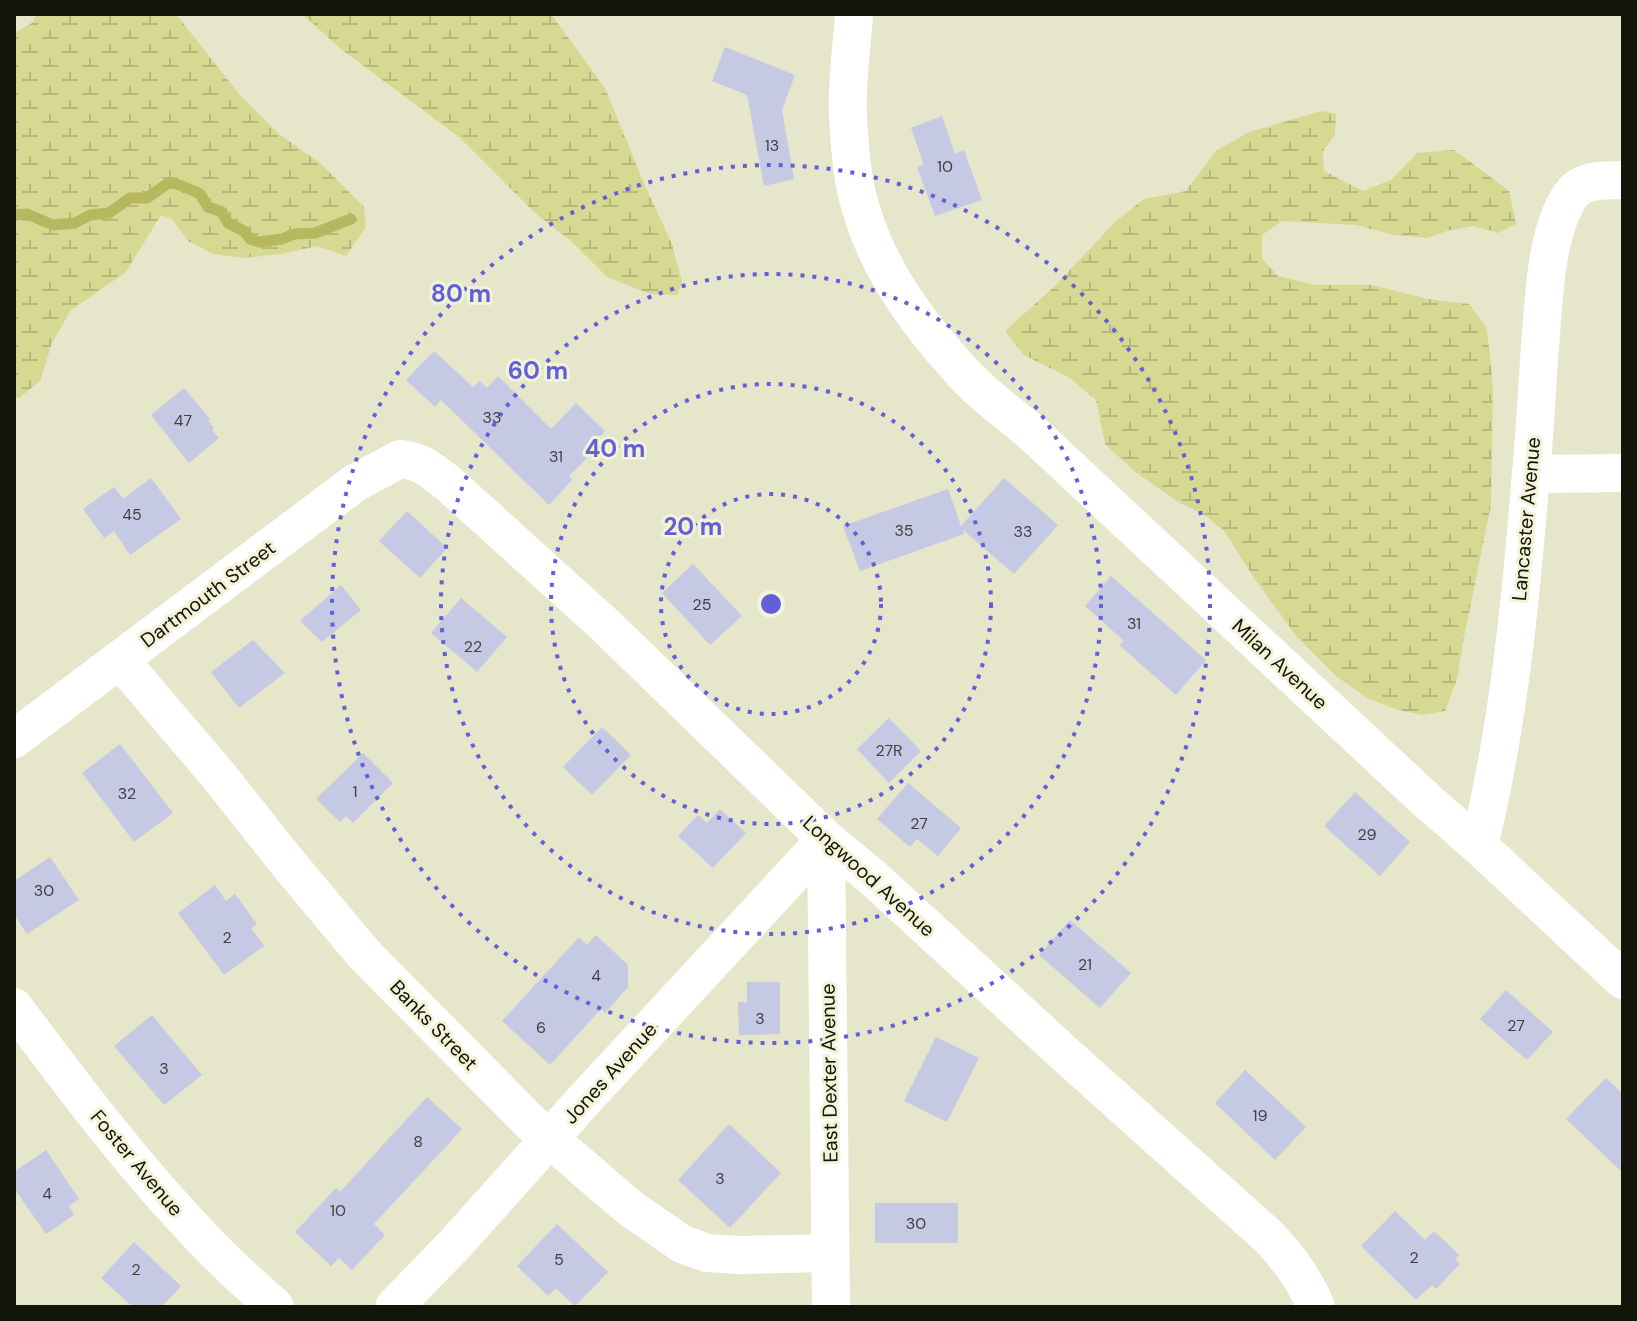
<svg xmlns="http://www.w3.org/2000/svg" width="1637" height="1321" viewBox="0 0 1637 1321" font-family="'DM Sans',sans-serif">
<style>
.wetland{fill:url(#wetland-marsh)}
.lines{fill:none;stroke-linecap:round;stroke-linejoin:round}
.stream{stroke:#b6b75f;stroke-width:11}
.building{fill:#c6c9e3}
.street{stroke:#fff;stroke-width:38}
.ring{fill:none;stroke:#625fd8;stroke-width:4;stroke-dasharray:4 8}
.labels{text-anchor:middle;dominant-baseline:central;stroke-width:6;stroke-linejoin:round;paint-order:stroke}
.number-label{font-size:16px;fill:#404140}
.street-label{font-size:20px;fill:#13140a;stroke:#f2f3d7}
.centre{fill:#625fd8;stroke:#f2f3d7;stroke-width:4}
.ring-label{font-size:24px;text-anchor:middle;font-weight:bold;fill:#625fd8;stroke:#f2f3d7;stroke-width:6;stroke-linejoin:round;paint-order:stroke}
</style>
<defs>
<pattern id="wetland-marsh" width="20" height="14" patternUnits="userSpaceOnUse" patternTransform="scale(2)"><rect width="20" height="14" fill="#d7d992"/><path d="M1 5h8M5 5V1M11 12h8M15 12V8" fill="none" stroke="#b8b97d"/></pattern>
</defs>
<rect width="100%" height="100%" fill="#e5e6ca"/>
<g class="wetland">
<polygon points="37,14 176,14 239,94 279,134 320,163 364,207 366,227 346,256 317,246 281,254 244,258 213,254 188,241 172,219 161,215 126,272 71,310 52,343 40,381 19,398 14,398 14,33 32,23"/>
<polygon points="302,14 551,14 605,88 643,181 672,244 682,282 677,295 650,294 607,277 572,242 534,212 460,138 341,49"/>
<polygon points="1322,111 1336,114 1335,135 1323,151 1324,171 1363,191 1391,180 1417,153 1454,150 1509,191 1516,224 1498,233 1473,226 1447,231 1427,238 1394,235 1356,225 1282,221 1262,235 1262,259 1278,276 1314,285 1372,285 1428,299 1469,304 1486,327 1490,353 1493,391 1491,505 1464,637 1457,679 1445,711 1423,715 1398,710 1367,698 1336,676 1297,637 1254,578 1225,532 1205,515 1180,503 1134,471 1105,444 1096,400 1070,378 1024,355 1005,331 1055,286 1115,222 1144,199 1186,191 1216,151 1249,132"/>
</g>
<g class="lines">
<polyline class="stream" points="14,215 27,214 53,225 75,223 90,215 109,213 130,198 147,198 167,184 174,183 194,191 200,194 208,207 222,212 228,223 244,231 250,239 259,242 282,239 294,234 315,233 351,219"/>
</g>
<g class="building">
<polygon points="725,47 795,75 782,110 794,179 764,186 747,95 712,81"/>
<polygon points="942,116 955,154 964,150 982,200 935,216 917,167 924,165 911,128"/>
<polygon points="434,351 473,387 480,381 487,388 498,376 551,429 576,403 605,431 583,454 587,458 569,476 572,480 549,505 441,400 435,407 406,380"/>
<polygon points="184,388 210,419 208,420 214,428 212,430 219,438 189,463 151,415"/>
<polygon points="151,478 181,519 130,555 114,531 104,538 83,509 114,487 123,499"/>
<polygon points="1004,478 1058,525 1014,574 963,530 964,534 860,571 843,526 948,489 961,526"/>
<polygon points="407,511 447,548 420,578 379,541"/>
<polygon points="693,564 742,616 710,645 662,593"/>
<polygon points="1111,576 1206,660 1176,695 1119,645 1124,641 1085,606"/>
<polygon points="341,585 361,610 322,642 300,621"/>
<polygon points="461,598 507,637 477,672 431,633"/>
<polygon points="253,640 285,673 239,708 211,672"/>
<polygon points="889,718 921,751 889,783 857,749"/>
<polygon points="602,727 631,755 592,795 563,767"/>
<polygon points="120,744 173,813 134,842 82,773"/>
<polygon points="363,753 393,783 353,823 346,816 340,822 316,799"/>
<polygon points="908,783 961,828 938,856 917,839 910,847 877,819"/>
<polygon points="1355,792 1410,842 1380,876 1324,826"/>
<polygon points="720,809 746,833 713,868 678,836 698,815 707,823"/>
<polygon points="50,857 79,900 27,934 14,914 14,881"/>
<polygon points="215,885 226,901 235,894 257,924 251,928 264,946 224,975 178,913"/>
<polygon points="1070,920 1131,973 1100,1008 1039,955"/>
<polygon points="596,935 628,965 628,987 605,1013 601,1009 550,1065 502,1021 579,937 587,945"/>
<polygon points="747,982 780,982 780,1034 739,1035 738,1002 747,1002"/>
<polygon points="1506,990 1553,1032 1527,1060 1480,1019"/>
<polygon points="152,1015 202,1075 164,1105 114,1046"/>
<polygon points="936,1037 979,1058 947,1122 904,1101"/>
<polygon points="1245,1070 1306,1127 1275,1160 1215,1103"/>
<polygon points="1606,1078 1623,1094 1623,1173 1566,1119"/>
<polygon points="427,1097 462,1129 374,1224 385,1235 352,1270 339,1258 331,1266 295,1232 336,1188 340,1192"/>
<polygon points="729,1124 781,1173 730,1228 678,1180"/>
<polygon points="46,1150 79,1199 69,1206 74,1215 46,1234 14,1188 14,1172"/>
<rect x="875" y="1203" width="83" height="40"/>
<polygon points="1395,1211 1425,1240 1434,1231 1459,1255 1455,1259 1460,1264 1436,1289 1432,1285 1416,1300 1361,1246"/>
<polygon points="557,1224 608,1272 575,1306 556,1288 548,1296 517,1266"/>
<polygon points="134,1242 181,1286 161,1307 133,1307 101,1278"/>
</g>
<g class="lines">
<g class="street">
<path d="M854 14C852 48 846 84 848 118 850 148 852 181 861 209 878 268 915 320 956 365 977 390 1004 410 1029 430L1425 799 1479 846 1623 980"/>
<polyline points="1531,474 1623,473"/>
<polyline points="120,660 218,775 287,862 363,953 531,1123 630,1208 682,1244 707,1253 739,1255 830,1253"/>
<path d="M14 739 355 483 400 459C420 460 434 472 449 484L606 626 826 839 871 876 1067 1056 1269 1237C1289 1258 1305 1280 1316 1307"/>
<polyline points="826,839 831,1307"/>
<path d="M1479 846C1509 724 1521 598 1531 473 1535 431 1537 388 1540 346 1544 302 1545 235 1569 198 1581 178 1602 181 1623 180"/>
<path d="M14 1007C70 1082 127 1158 191 1226 217 1255 246 1281 275 1307"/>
<polyline points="394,1307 456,1243 584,1100 826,839"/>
</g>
</g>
<g class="ring">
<circle cx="771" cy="604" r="110"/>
<circle cx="771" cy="604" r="220"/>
<circle cx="771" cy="604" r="330"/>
<circle cx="771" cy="604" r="439"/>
</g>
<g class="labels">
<g class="number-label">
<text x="772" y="145">13</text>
<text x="945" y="166">10</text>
<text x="492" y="417">33</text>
<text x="183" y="420">47</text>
<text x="556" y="456">31</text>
<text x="132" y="514">45</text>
<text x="904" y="530">35</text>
<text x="1023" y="531">33</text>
<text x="702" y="604">25</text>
<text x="1134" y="623">31</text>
<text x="473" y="646">22</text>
<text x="889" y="750">27R</text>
<text x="355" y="791">1</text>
<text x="127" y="793">32</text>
<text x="919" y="823">27</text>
<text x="1367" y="834">29</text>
<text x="44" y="890">30</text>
<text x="227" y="937">2</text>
<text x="1085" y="964">21</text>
<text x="596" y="975">4</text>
<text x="760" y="1018">3</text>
<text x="1516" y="1025">27</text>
<text x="541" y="1027">6</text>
<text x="164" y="1068">3</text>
<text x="1260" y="1115">19</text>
<text x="418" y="1141">8</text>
<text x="720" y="1178">3</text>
<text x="47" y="1193">4</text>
<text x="338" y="1210">10</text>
<text x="916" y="1223">30</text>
<text x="1414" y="1257">2</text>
<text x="559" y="1259">5</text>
<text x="136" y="1269">2</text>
</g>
<g class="street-label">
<text transform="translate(1526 519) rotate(-85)">Lancaster Avenue</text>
<text transform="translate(208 594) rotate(-37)">Dartmouth Street</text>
<text transform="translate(1280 664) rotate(43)">Milan Avenue</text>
<text transform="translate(869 876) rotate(42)">Longwood Avenue</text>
<text transform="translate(434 1025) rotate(46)">Banks Street</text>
<text transform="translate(610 1073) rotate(-48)">Jones Avenue</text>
<text transform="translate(829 1073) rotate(-91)">East Dexter Avenue</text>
<text transform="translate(137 1163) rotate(50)">Foster Avenue</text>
</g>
</g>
<circle cx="771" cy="604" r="12" class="centre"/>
<g class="ring-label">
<text x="461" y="302">80 m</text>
<text x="538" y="379">60 m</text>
<text x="615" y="457">40 m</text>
<text x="693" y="535">20 m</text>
</g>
<rect width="1637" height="1321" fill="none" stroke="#13140a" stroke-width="32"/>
</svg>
